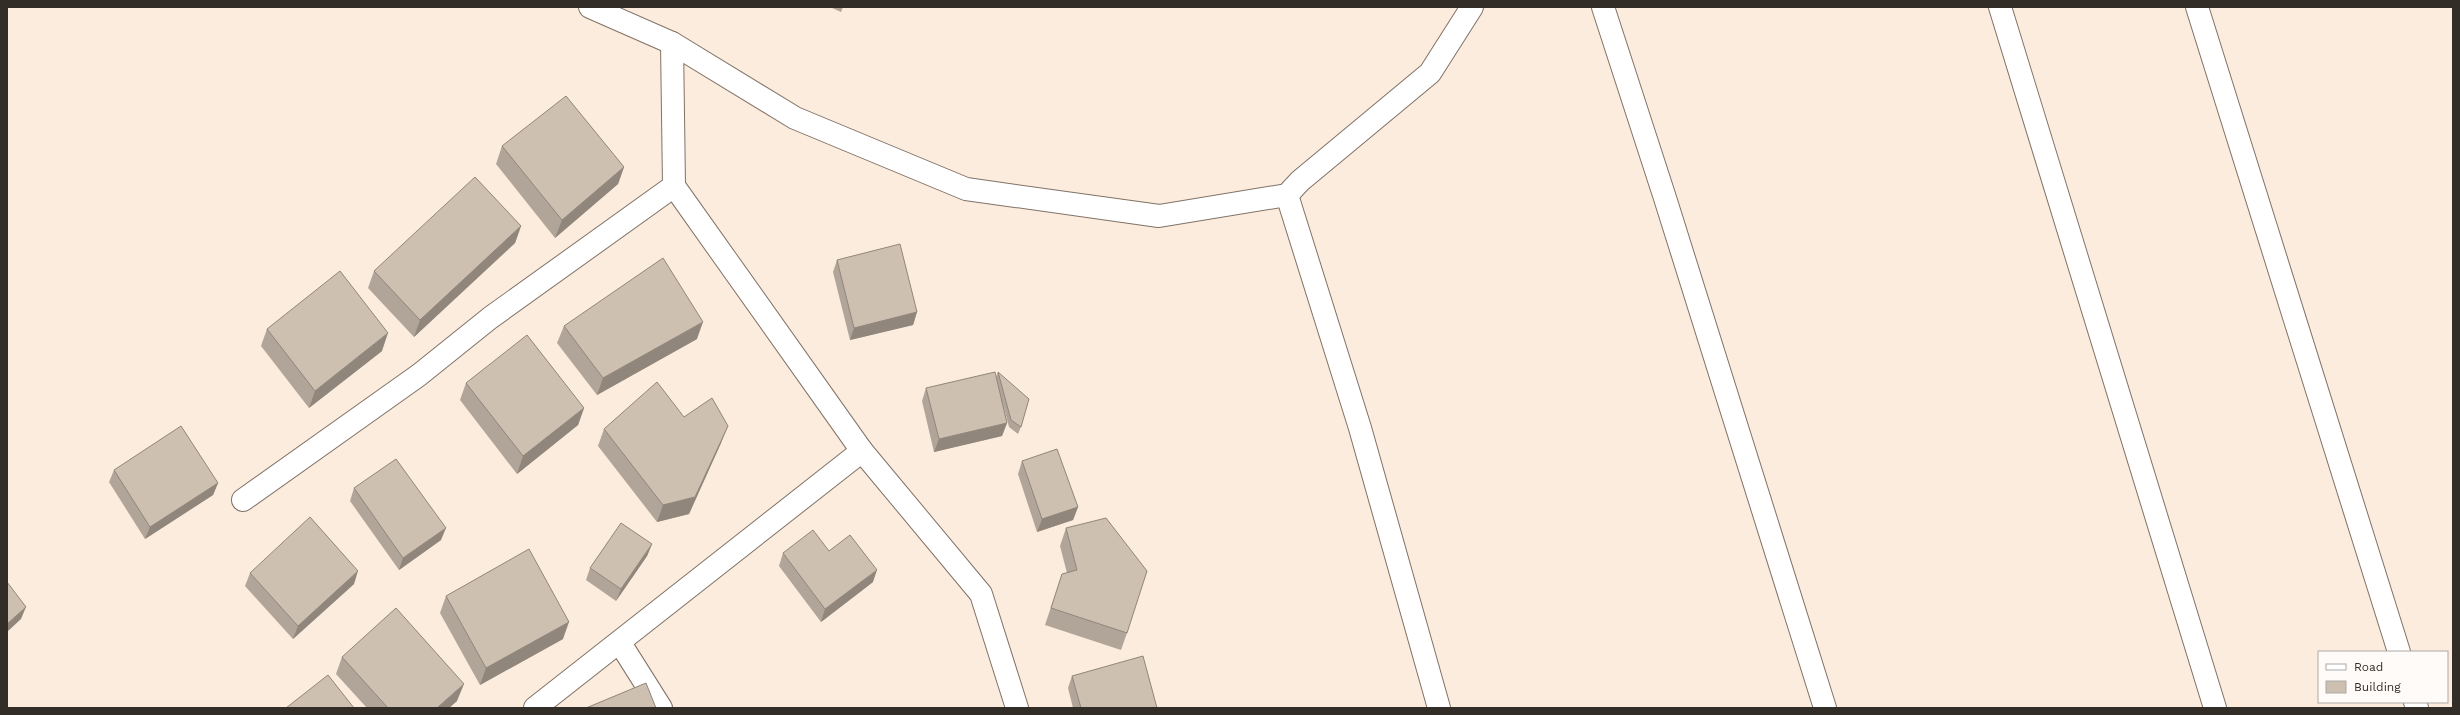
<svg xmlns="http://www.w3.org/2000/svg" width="2460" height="715" viewBox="0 0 2460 715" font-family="'Work Sans',sans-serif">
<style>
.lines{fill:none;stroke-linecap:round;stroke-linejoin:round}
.street-casing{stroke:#807266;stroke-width:24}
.street{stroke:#fff;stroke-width:22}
.wall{fill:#b0a598}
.shaded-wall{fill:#90867c}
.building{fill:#cdc0b1;stroke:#90867c}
</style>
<rect width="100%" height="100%" fill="#fcecde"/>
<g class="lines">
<defs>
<g id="street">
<polyline points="590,7 672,43 795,118 966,189 1159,216 1287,195 1300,181 1430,73 1472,7"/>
<polyline points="1603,7 1665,198 1825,708"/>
<polyline points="2000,7 2215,708"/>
<polyline points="2197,7 2399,652"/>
<polyline points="672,43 674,186 862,451 981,594 1017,708"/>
<polyline points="1287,195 1360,428 1439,708"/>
<polyline points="243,500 419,375 490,318 674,186"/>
<polyline points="620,643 661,708"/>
<polyline points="2415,702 2417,708"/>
<polyline points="535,708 862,451"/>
</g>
</defs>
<use href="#street" class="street-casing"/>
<use href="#street" class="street"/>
</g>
<g class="wall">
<polygon points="830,7 843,7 841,12"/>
<polygon points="502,146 624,167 618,184 555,238 496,164"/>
<polygon points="521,226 515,243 414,337 368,288 374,271"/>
<polygon points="837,260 917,312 913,325 850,340 833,272"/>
<polygon points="564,326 697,339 597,395 557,343"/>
<polygon points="267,329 382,351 309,408 261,346"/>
<polygon points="998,372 1021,427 1018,434 1009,427 1002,400 1007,423 1002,436 934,452 922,401 926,388 996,377"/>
<polygon points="466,383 584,408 578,425 517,474 460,400"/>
<polygon points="684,417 721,443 689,514 657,522 598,446 604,429"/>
<polygon points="1022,461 1078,507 1073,520 1037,532 1018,474"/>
<polygon points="114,470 218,483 213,495 145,539 109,482"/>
<polygon points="354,488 441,540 399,570 350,501"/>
<polygon points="1066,528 1127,633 1121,650 1045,625 1062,574 1067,573 1060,546"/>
<polygon points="652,544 647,556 616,601 586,580 590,568"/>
<polygon points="829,551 873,582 821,622 779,566 783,553"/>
<polygon points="250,573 354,584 293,639 245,586"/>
<polygon points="446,596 563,639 480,685 440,613"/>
<polygon points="342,657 457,701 449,708 367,708 336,674"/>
<polygon points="1072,676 1157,708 1073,708 1068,688"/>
</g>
<g class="shaded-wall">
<polygon points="624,167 618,184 555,238 562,220"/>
<polygon points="521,226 515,243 414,337 420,320"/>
<polygon points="917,312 913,325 850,340 854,328"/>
<polygon points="703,322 697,339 597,395 603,378"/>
<polygon points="388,333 382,351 309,408 315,391"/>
<polygon points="584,408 578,425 517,474 523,456"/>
<polygon points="1007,423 1002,436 934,452 939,439"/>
<polygon points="728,426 721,443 689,514 657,522 663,505"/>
<polygon points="218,483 213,495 145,539 150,527"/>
<polygon points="1078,507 1073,520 1037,532 1042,519"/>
<polygon points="446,528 441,540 399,570 403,558"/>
<polygon points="652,544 647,556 616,601 621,589"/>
<polygon points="877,570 873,582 821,622 825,609"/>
<polygon points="358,571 354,584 293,639 298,626"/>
<polygon points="26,607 21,619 7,632 7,624"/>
<polygon points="569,622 563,639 480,685 486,668"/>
<polygon points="464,684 457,701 449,708 437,708"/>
</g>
<g class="building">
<polygon points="566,96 624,167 562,220 502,146"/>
<polygon points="475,177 521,226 420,320 374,271"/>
<polygon points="900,244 917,312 854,328 837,260"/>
<polygon points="663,258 703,322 603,378 564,326"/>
<polygon points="340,271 388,333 315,391 267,329"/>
<polygon points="527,335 584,408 523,456 466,383"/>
<polygon points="995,372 1007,423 939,439 926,388"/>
<polygon points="998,372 1029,399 1021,427 1011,420"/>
<polygon points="657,382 684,417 712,398 728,426 695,497 663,505 604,429"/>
<polygon points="181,426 218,483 150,527 114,470"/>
<polygon points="1057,449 1078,507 1042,519 1022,461"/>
<polygon points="396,459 446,528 403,558 354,488"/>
<polygon points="310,517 358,571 298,626 250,573"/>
<polygon points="1106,518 1147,571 1127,633 1051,608 1062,574 1077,570 1066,528"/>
<polygon points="621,523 652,544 621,589 590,568"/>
<polygon points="813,530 829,551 850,535 877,570 825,609 783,553"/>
<polygon points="529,549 569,622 486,668 446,596"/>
<polygon points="7,582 26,607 7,624"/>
<polygon points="396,608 464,684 437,708 388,708 342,657"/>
<polygon points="1143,656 1157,708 1081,708 1072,676"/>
<polygon points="328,675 354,708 286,708"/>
<polygon points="646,683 656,708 586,708"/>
</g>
<rect width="2460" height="715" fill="none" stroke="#332d28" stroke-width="16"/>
<rect x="2318" y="651" width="130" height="52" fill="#fffbf9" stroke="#ada9a5"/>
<rect x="2326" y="664" width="20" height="6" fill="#ffffff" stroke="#ada9a5"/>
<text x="2354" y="671" font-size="12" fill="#332d28">Road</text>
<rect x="2326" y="681" width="20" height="12" fill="#cdc0b1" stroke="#ada9a5"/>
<text x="2354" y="691" font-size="12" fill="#332d28">Building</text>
</svg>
